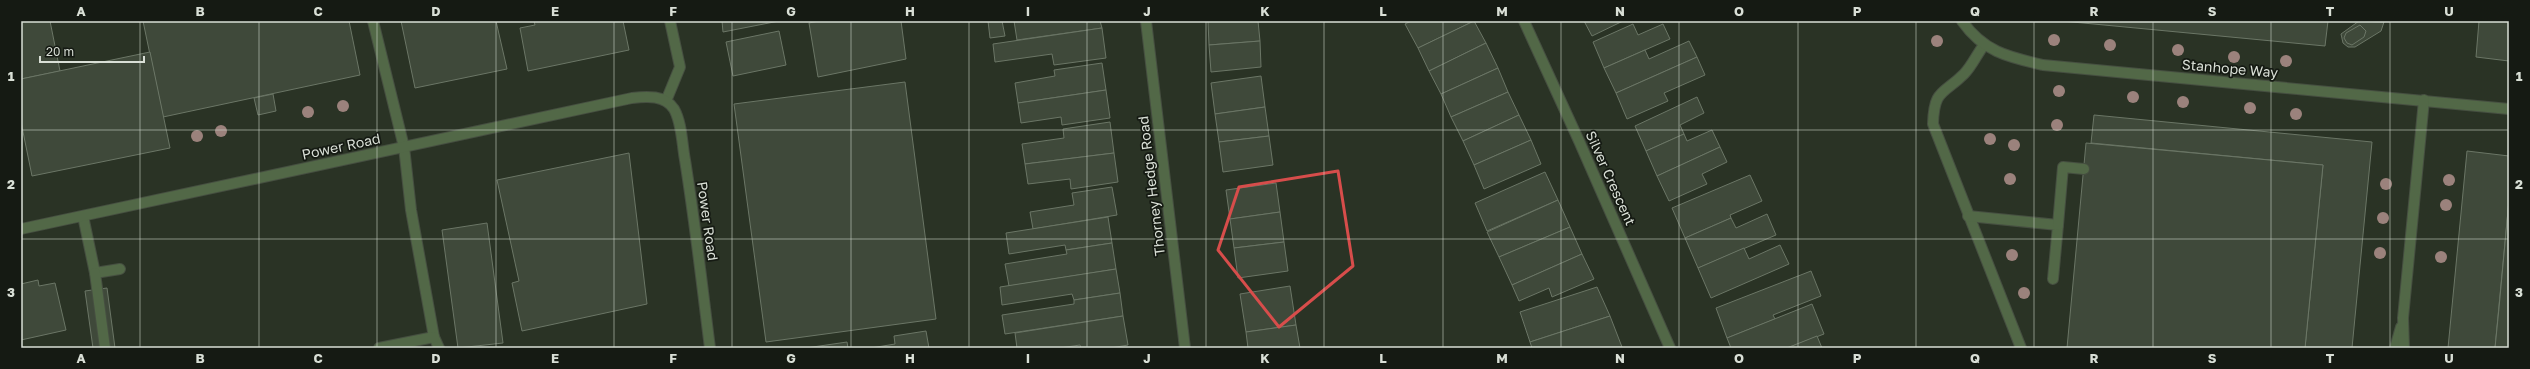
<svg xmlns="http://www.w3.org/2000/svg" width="2530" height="369" viewBox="0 0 2530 369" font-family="'Golos Text',sans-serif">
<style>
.building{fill:#3f493a;stroke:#6b7666}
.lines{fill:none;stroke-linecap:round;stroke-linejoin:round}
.lane-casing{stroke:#464f41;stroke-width:12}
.street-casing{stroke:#464f41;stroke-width:12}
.lane{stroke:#526847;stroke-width:10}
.street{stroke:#526847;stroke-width:10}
.tree{fill:#9b827c}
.marked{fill:none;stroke:#d74d4b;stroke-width:3;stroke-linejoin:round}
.grid{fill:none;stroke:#d9dfd6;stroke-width:1;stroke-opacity:0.55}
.labels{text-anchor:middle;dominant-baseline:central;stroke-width:3.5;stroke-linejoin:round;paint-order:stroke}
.street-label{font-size:14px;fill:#d9dfd6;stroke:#151a13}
.neatline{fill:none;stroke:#d9dfd6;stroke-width:1.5}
.grid-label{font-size:13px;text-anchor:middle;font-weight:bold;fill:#d9dfd6}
</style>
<rect width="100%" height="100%" fill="#2a3325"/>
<g class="building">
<polygon points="21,21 50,21 60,71 21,79"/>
<polygon points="143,21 349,21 360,75 163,117"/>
<polygon points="401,21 496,21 507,69 415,88"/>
<polygon points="534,21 623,21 629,50 528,71 520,28 535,25"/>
<polygon points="722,21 779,21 723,32"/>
<polygon points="819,21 901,21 906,59 818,77 809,23"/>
<polygon points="988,21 1002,21 1005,36 990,38"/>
<polygon points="1014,21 1100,21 1102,28 1017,40"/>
<polygon points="1208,21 1258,21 1260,41 1209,45"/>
<polygon points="1411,21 1474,21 1418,48 1405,24"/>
<polygon points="1474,21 1486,43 1429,71 1418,48"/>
<polygon points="1584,21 1623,21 1592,36"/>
<polygon points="2062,21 2328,21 2325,46"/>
<polygon points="2359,21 2384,22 2381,31 2355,47 2348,47 2343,43 2341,34"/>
<polygon points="2479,21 2509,21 2509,61 2476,57"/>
<polygon points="1633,24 1638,35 1663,24 1670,39 1604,68 1593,42"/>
<polygon points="2360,25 2366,31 2364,37 2352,45 2347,43 2344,38 2346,33"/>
<polygon points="1102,28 1106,58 1054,65 1052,54 995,62 993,44"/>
<polygon points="779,31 786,65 733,76 726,42"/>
<polygon points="1260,41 1261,67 1211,72 1209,45"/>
<polygon points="1689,41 1697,57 1616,93 1604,68 1645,50 1649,59"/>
<polygon points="1486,43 1498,68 1441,94 1429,71"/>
<polygon points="150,52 170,148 32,176 21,122 21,79"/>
<polygon points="1697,57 1705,75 1664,93 1668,101 1627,119 1616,93"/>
<polygon points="1102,63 1106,90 1018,103 1015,83 1055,76 1054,70"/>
<polygon points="1498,68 1508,92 1451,117 1441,94"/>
<polygon points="1261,76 1265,107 1215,114 1211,83"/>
<polygon points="905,82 936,319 766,342 734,104"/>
<polygon points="1106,90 1110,118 1062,125 1061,117 1021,123 1018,103"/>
<polygon points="1508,92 1519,115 1463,141 1451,117"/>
<polygon points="273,94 276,111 258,115 254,98"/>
<polygon points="1697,97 1704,113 1680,125 1684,134 1646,151 1635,126"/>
<polygon points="1265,107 1269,136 1219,142 1215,114"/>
<polygon points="1519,115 1531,140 1474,165 1463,141"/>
<polygon points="2094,115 2372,142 2352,348 2305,348 2323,165 2091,143"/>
<polygon points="1110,122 1114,153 1025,164 1022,144 1064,138 1063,129"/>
<polygon points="1712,130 1720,147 1657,176 1646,151 1684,134 1687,141"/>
<polygon points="1269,136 1273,165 1223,172 1219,142"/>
<polygon points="1531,140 1541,164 1484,189 1474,165"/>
<polygon points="2086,143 2323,165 2305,348 2067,348"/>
<polygon points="1720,147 1727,162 1702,174 1707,184 1669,201 1657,176"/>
<polygon points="2467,151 2509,156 2509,200 2495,348 2448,348"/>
<polygon points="629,153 647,304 522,331 512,283 519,281 497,180"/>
<polygon points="1114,153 1118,182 1071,189 1070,179 1028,184 1025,164"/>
<polygon points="1545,172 1558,200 1487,231 1475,203"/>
<polygon points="1750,175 1762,201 1730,215 1731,218 1685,238 1672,208"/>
<polygon points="1276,183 1280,212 1230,219 1226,190"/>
<polygon points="1112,187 1117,215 1033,229 1030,212 1074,205 1072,193"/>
<polygon points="1558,200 1570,227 1499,257 1487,232"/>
<polygon points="2509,200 2509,348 2495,348 2499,308"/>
<polygon points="1280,212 1284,242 1234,248 1230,219"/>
<polygon points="1767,214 1776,235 1698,268 1685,238 1731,218 1736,228"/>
<polygon points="1108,217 1112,243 1066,250 1065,245 1009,254 1006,233"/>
<polygon points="487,223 503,343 458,348 442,230"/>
<polygon points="1570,227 1582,254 1512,285 1499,257"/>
<polygon points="1284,242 1288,271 1238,278 1234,248"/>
<polygon points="1112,243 1116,269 1009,286 1005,264 1067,254 1066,250"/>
<polygon points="1780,245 1789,264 1711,298 1698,268 1744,248 1749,259"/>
<polygon points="1582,254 1594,279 1552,297 1549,288 1519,301 1512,285"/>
<polygon points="1116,269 1120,293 1074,300 1072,294 1002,305 1000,287"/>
<polygon points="1811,271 1821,296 1773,315 1775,319 1727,338 1716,308"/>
<polygon points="38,280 39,286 55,283 66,330 21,340 21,284"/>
<polygon points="1290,286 1296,325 1246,332 1240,294"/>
<polygon points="1597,287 1610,316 1530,342 1520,312"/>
<polygon points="107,288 115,348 93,348 85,291"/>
<polygon points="1120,293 1123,316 1005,334 1002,315 1074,304 1074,300"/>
<polygon points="1812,304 1824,334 1787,348 1731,348 1727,338"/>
<polygon points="1123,316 1128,345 1111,348 1081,348 1080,345 1060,348 1017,348 1015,333"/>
<polygon points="1610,316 1622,347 1532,348 1530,342"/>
<polygon points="1296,325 1300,348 1248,348 1246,332"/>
<polygon points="926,331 929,348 871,348 895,344 894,336"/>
<polygon points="1817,336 1822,348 1787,348"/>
<polygon points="847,342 848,348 806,348"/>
</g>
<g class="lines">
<defs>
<g id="lane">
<polyline points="373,21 404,147 411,210 434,337 439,348"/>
<path d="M1984 45C1977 54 1972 66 1964 74 1943 95 1934 89 1933 124L2021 348"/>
<polyline points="83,216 95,273 120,269"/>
<polyline points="1968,216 2058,225 2053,279"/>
<polyline points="2058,225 2063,167 2084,169"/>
<polyline points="95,273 105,348"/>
<polyline points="379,348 434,337"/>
</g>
<g id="street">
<polyline points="1146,21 1185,348"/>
<polyline points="1524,21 1579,141 1670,348"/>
<path d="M1962 21C1984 52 2008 57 2043 65L2509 109"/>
<polyline points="666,101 680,67 670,21"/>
<path d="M21 229 632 98C647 96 665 95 674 109 682 123 682 144 685 160 695 222 702 285 710 348"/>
<polyline points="2395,348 2401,327"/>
<polyline points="2404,348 2403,318 2424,100"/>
</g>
</defs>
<use href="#lane" class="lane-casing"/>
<use href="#street" class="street-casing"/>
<use href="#lane" class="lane"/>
<use href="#street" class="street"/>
</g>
<g class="tree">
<circle cx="2054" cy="40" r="6"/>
<circle cx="1937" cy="41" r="6"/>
<circle cx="2110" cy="45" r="6"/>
<circle cx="2178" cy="50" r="6"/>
<circle cx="2234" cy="57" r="6"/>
<circle cx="2286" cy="61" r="6"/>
<circle cx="2059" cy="91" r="6"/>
<circle cx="2133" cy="97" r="6"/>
<circle cx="2183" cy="102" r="6"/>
<circle cx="343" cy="106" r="6"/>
<circle cx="2250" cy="108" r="6"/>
<circle cx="308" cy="112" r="6"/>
<circle cx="2296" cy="114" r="6"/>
<circle cx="2057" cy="125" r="6"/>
<circle cx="221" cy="131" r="6"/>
<circle cx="197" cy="136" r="6"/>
<circle cx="1990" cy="139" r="6"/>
<circle cx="2014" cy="145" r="6"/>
<circle cx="2010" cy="179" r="6"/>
<circle cx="2449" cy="180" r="6"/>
<circle cx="2386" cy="184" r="6"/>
<circle cx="2446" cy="205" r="6"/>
<circle cx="2383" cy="218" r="6"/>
<circle cx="2380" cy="253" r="6"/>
<circle cx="2012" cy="255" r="6"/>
<circle cx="2441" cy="257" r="6"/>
<circle cx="2024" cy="293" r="6"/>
</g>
<path class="marked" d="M1338 171 1353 266 1279 327 1218 250 1239 187Z"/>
<path class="grid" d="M140 21V348M259 21V348M377 21V348M496 21V348M614 21V348M732 21V348M851 21V348M969 21V348M1087 21V348M1206 21V348M1324 21V348M1443 21V348M1561 21V348M1679 21V348M1798 21V348M1916 21V348M2034 21V348M2153 21V348M2271 21V348M2390 21V348M21 130H2509M21 239H2509"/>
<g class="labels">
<g class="street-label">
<text transform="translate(2230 68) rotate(5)">Stanhope Way</text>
<text transform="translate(341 146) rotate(-12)">Power Road</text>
<text transform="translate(1611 178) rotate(66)">Silver Crescent</text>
<text transform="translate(1151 186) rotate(-97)">Thorney Hedge Road</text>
<text transform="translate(708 221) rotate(82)">Power Road</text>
</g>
</g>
<rect width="2530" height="369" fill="none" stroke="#151a13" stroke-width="44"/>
<path d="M40 56v6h104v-6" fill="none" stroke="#d9dfd6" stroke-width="2"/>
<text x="46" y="56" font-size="12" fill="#d9dfd6" stroke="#151a13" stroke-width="3" paint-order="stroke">20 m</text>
<rect x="22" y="22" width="2486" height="325" class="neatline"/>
<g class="grid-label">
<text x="81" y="16">A</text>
<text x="200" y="16">B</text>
<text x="318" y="16">C</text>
<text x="436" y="16">D</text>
<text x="555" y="16">E</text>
<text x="673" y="16">F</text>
<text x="791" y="16">G</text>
<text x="910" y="16">H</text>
<text x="1028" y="16">I</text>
<text x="1147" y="16">J</text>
<text x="1265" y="16">K</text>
<text x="1383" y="16">L</text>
<text x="1502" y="16">M</text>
<text x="1620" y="16">N</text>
<text x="1739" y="16">O</text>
<text x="1857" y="16">P</text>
<text x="1975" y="16">Q</text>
<text x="2094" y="16">R</text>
<text x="2212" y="16">S</text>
<text x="2330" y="16">T</text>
<text x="2449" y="16">U</text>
<text x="11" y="81">1</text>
<text x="2519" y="81">1</text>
<text x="11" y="189">2</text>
<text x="2519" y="189">2</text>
<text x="11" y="297">3</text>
<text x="2519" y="297">3</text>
<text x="81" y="363">A</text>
<text x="200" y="363">B</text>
<text x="318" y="363">C</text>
<text x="436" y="363">D</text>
<text x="555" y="363">E</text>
<text x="673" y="363">F</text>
<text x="791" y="363">G</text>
<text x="910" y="363">H</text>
<text x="1028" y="363">I</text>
<text x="1147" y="363">J</text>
<text x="1265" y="363">K</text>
<text x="1383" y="363">L</text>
<text x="1502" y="363">M</text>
<text x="1620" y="363">N</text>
<text x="1739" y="363">O</text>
<text x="1857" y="363">P</text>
<text x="1975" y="363">Q</text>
<text x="2094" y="363">R</text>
<text x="2212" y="363">S</text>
<text x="2330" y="363">T</text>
<text x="2449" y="363">U</text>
</g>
</svg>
